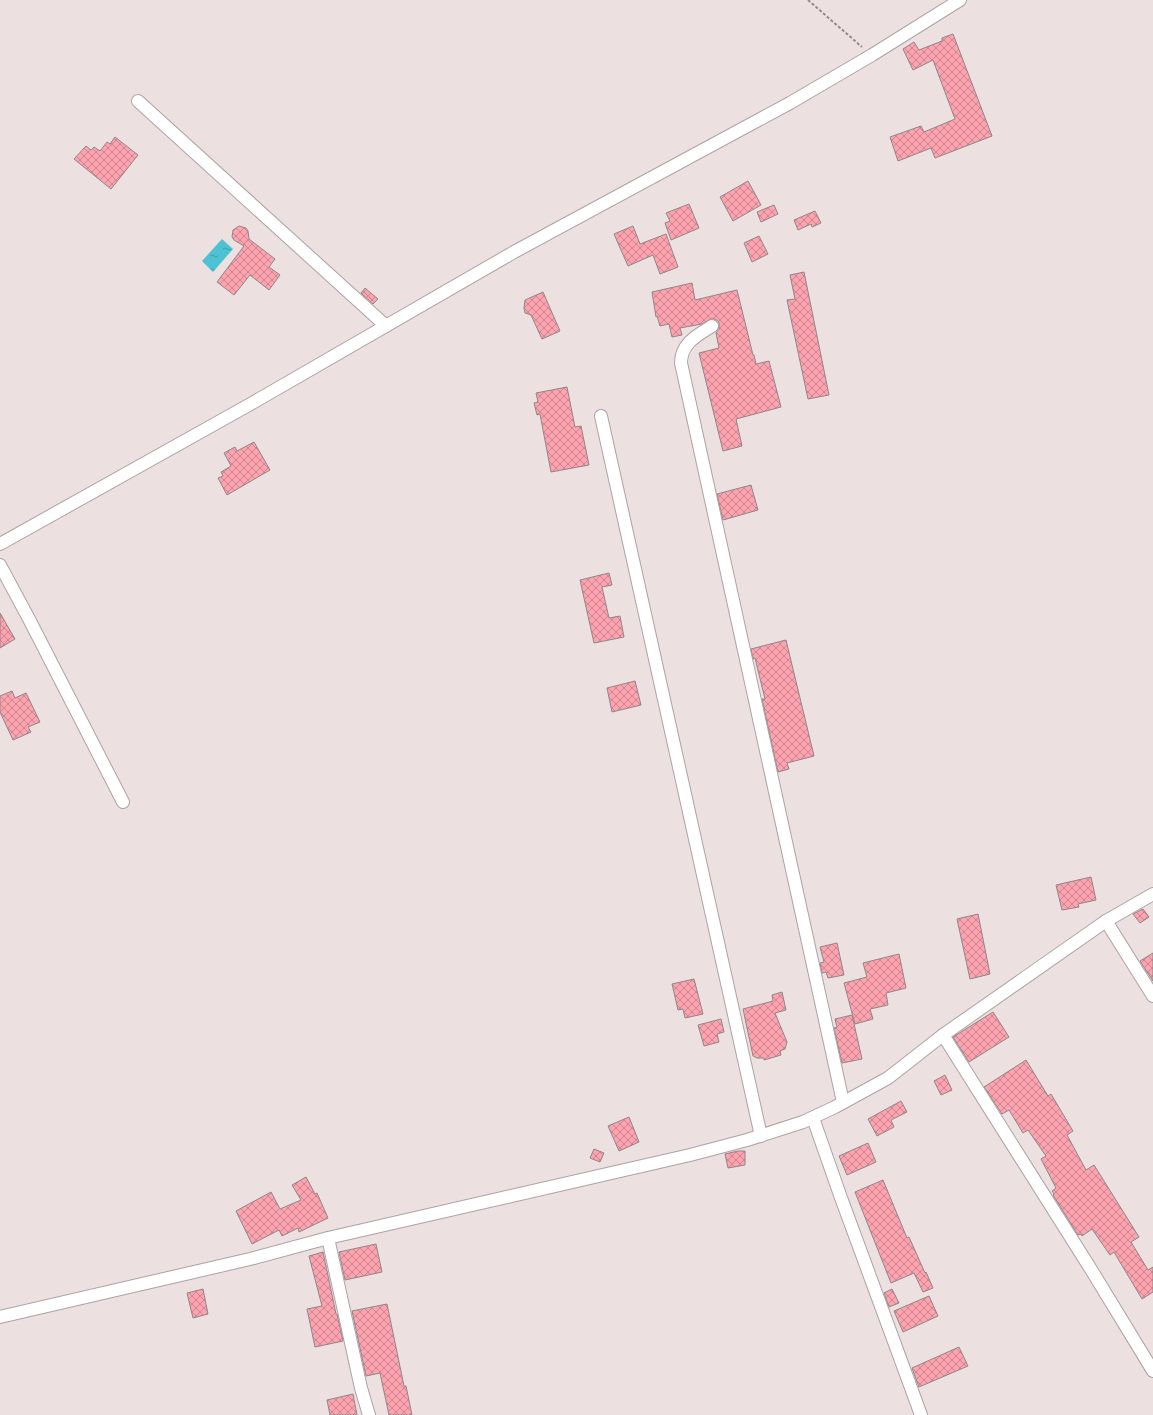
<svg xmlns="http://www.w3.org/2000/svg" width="1153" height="1415" viewBox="0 0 1153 1415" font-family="Ubuntu,sans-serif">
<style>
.water{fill:url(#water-ripples)}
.building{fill:url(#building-cross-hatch);stroke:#908687}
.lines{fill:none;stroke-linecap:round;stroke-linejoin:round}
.minor-casing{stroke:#ada2a3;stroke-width:14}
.path{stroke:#938b8b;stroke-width:2;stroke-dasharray:3 2;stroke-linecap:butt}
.minor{stroke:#fff;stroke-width:12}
</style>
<defs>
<pattern id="water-ripples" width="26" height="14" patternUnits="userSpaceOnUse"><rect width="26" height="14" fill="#4cc2d3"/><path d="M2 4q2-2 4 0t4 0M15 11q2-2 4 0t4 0" fill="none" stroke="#409eac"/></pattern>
<pattern id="building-cross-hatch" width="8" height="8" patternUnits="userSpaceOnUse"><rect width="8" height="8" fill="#fca3af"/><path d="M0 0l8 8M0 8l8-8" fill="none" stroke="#cd868f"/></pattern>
</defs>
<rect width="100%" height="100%" fill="#ece0e1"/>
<polygon class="water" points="222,239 233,249 213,272 202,261"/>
<g class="building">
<polygon points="953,34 992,136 935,158 931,148 898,161 890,137 921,126 924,132 955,119 933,60 913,70 903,49 914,42 919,50 942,41 942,38"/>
<polygon points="115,137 138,155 111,189 74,159 86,146 91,150 94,147 100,151 107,142 110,144"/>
<polygon points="748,181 761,205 733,221 720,197"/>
<polygon points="689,204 699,228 671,240 665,223 670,221 666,213"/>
<polygon points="774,205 778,214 761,222 757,212"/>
<polygon points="815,211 821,223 812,227 811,224 798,230 794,220"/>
<polygon points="239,226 246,228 248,231 249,239 275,259 269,267 280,275 269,290 250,275 234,295 217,282 244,246 234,240 232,237 233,230"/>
<polygon points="633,226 640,244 666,234 678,267 660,274 653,255 628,266 614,234"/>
<polygon points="759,236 768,254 752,262 744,243"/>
<polygon points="804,272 829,395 808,399 787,300 795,299 790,275"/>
<polygon points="692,283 695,300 737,290 753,355 754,355 756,364 769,361 781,407 736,419 742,446 723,451 699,353 719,348 716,333 719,329 719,322 715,319 711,319 702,324 680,328 682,335 672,337 669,324 660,326 657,316 656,317 652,292"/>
<polygon points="365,288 378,299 373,304 361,293"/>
<polygon points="543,292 560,331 542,339 531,315 525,313 524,308 525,300"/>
<polygon points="567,387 575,427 581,426 589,465 551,472 540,414 537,415 534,403 538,402 536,393"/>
<polygon points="254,442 270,470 227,495 218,478 223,476 221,472 231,466 224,453 235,447 237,451"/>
<polygon points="751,485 758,510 723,520 717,494"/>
<polygon points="609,573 612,585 602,587 609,618 620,616 624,637 594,643 580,580"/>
<polygon points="0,613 15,639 0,648"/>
<polygon points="786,640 814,756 787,763 789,769 778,772 762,699 765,699 755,658 753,659 751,649"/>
<polygon points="635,681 641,705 612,712 607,688"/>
<polygon points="12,691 15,698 26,693 40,722 28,727 31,732 13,740 0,712 0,696"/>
<polygon points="1091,877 1096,900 1078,904 1079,907 1062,910 1056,885"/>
<polygon points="1143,909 1149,917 1140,923 1133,914"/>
<polygon points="978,914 990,974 970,979 957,919"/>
<polygon points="837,943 844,975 828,978 826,972 822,973 820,963 824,962 820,947"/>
<polygon points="1153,953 1153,981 1140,961"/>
<polygon points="899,954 906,988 886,993 888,1005 870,1009 873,1019 855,1024 844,983 867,977 863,963"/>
<polygon points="694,979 703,1014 685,1018 683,1009 678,1010 672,984"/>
<polygon points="782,992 786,1010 775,1013 787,1042 785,1049 780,1051 781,1055 764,1060 764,1058 757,1058 753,1056 743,1009 773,1001 772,995"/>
<polygon points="993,1012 1009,1037 969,1062 953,1037"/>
<polygon points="852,1015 862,1059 842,1063 834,1028 837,1027 835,1019"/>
<polygon points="721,1019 724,1032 717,1034 719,1042 704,1046 698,1025"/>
<polygon points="1026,1060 1048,1096 1051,1094 1073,1131 1067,1135 1086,1170 1094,1165 1139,1237 1131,1242 1148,1270 1153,1267 1153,1292 1142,1299 1114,1252 1110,1255 1092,1229 1082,1236 1081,1234 1078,1235 1053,1195 1054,1194 1052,1191 1056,1188 1041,1159 1046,1156 1028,1130 1023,1133 1009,1110 1002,1114 984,1087"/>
<polygon points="945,1075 952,1090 941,1095 934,1081"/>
<polygon points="901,1101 907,1112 891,1120 894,1127 877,1136 868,1119"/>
<polygon points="629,1117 639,1142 619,1151 608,1126"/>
<polygon points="868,1143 876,1162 847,1175 839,1156"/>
<polygon points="594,1149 604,1153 600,1162 590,1158"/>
<polygon points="738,1151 745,1151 745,1165 728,1168 725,1154"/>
<polygon points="306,1177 315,1194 317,1193 328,1218 299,1232 298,1228 282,1236 279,1230 252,1244 236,1211 271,1192 280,1209 301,1200 292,1185"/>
<polygon points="883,1180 907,1238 909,1237 925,1273 926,1272 933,1288 923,1292 914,1273 891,1283 855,1192"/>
<polygon points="376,1244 382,1272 345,1280 339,1252"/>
<polygon points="323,1252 336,1314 337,1314 343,1341 315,1347 307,1309 322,1306 309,1256"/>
<polygon points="203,1289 208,1314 193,1318 187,1293"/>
<polygon points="892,1289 899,1303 889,1307 884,1293"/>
<polygon points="929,1296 938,1316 903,1332 894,1311"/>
<polygon points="387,1304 404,1386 406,1386 412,1415 389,1415 380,1373 366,1376 352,1311"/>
<polygon points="959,1347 968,1366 919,1387 912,1368"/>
<polygon points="353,1394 357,1415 330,1415 327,1400"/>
</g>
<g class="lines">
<defs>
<g id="minor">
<polyline points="138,101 386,326"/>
<path d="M712 326C698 335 681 343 681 363L843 1102"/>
<polyline points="601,416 761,1136"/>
<polyline points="0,544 247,406 514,252 790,103 872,55 960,0"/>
<polyline points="0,565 29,619 123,802"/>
<polyline points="1106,921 1153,996"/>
<polyline points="943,1035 1092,1271 1153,1371"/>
<polyline points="813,1118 840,1195 921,1415"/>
<polyline points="328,1238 361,1388 369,1415"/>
<polyline points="0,1317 250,1259 328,1238 690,1155 747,1140 803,1122 835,1107 888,1078 943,1035 1106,921 1153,894"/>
</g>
</defs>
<use href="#minor" class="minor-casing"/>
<polyline class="path" points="808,0 862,47"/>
<use href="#minor" class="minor"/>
</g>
</svg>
